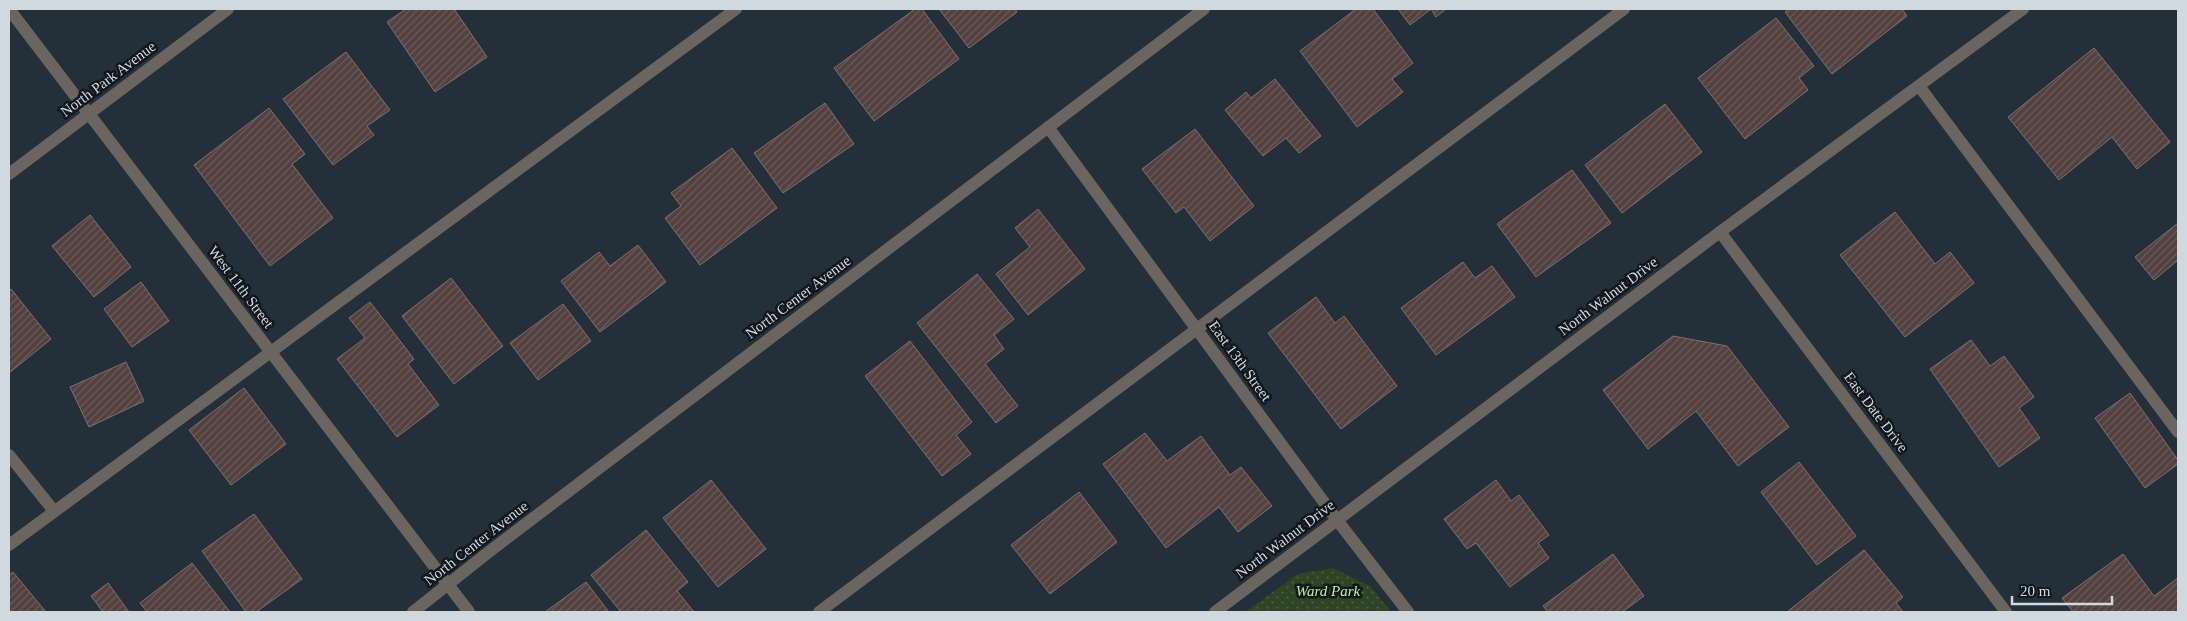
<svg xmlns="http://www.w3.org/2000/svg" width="2187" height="621" viewBox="0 0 2187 621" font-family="'Times New Roman',serif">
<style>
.park{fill:url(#park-dots)}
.building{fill:url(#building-hatch);stroke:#826f6d}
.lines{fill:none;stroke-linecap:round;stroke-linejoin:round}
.minor{stroke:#6a655f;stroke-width:12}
.labels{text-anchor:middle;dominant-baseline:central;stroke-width:5;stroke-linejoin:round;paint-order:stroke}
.street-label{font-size:15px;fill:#d1d9e0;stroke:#11171b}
.park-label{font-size:15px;font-style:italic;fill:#beefa4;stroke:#11171b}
</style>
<defs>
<pattern id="park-dots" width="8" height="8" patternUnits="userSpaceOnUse" patternTransform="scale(1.25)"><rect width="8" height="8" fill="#2f4423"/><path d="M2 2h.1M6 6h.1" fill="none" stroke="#4c5e43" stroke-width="1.8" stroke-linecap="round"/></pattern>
<pattern id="building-hatch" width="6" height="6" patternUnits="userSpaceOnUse" patternTransform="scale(1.25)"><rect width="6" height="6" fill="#52413e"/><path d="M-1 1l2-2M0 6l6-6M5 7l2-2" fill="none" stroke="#6a5c5a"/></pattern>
</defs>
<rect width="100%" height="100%" fill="#233039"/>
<polygon class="park" points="1333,568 1371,587 1391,612 1245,612 1298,574"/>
<g class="building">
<polygon points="406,9 454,9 487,57 435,92 387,22"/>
<polygon points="915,9 922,9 959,59 874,121 834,68"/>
<polygon points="939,9 1015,9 1017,12 969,48"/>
<polygon points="1356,9 1373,9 1413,63 1392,79 1403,92 1357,127 1300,51"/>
<polygon points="1398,9 1446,9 1436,17 1431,9 1410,25"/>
<polygon points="1789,9 1902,9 1907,16 1832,74 1785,12"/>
<polygon points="1776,18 1814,66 1799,78 1808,90 1745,139 1698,78"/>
<polygon points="2094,48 2170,142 2137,169 2112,137 2059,180 2008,117"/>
<polygon points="346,52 390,110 367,126 374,135 333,165 283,99"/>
<polygon points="1275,79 1321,136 1299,153 1286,138 1263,156 1225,110 1246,92 1251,98"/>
<polygon points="825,103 854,144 783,193 754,153"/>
<polygon points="1665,104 1702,152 1622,213 1585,165"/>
<polygon points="269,108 305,154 292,164 333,218 270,266 194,165"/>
<polygon points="1195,129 1254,206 1210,241 1184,207 1176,213 1142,169"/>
<polygon points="732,148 777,208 700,265 665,218 681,206 671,193"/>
<polygon points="1572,170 1611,223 1536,277 1497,224"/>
<polygon points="1038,209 1085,269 1028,315 996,274 1030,247 1015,228"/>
<polygon points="1895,212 1935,264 1950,252 1974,283 1905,337 1840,255"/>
<polygon points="90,215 131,267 94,297 52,246"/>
<polygon points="2178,223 2178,260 2154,280 2135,257"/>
<polygon points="638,245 666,282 600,332 561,281 599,252 610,266"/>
<polygon points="1463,262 1475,278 1492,266 1515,297 1436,355 1401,308"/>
<polygon points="977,274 1014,319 994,335 1004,349 985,364 1018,406 996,423 917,323"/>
<polygon points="451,278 503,346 454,384 402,316"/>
<polygon points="141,282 169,321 132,347 104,309"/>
<polygon points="11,289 51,339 9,373 9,291"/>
<polygon points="1316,297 1335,323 1344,316 1397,386 1341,429 1268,333"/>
<polygon points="370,302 414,359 408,364 439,405 397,437 337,359 365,338 349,318"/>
<polygon points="563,304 591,341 538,380 510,343"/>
<polygon points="1673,336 1727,346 1789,427 1738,466 1696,411 1648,449 1603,390"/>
<polygon points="1971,340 1990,366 2004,356 2034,397 2019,408 2040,438 1999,467 1930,369"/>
<polygon points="910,341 972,422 956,435 971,454 942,476 865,376"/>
<polygon points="126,362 144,401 89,427 70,387"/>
<polygon points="244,388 286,444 231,485 189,430"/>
<polygon points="2130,393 2178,460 2178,464 2145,488 2095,418"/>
<polygon points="1145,433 1167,461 1201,436 1230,475 1241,467 1272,506 1238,532 1219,507 1166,548 1103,464"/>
<polygon points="1799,462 1856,536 1817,565 1761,492"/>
<polygon points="711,480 766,549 718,587 663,518"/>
<polygon points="1496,480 1511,501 1519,495 1549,535 1538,543 1549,558 1510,587 1476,543 1467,549 1444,519"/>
<polygon points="1079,492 1117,542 1050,594 1011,545"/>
<polygon points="254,514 302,579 256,612 246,612 202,551"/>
<polygon points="646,530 688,582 677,591 694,612 621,612 591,575"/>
<polygon points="1864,550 1903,597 1896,603 1903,612 1847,612 1846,611 1844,612 1787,612"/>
<polygon points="1613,554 1644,596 1622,612 1548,612 1543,606"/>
<polygon points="2123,554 2154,596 2178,578 2178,612 2073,612 2062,598"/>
<polygon points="192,563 230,612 147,612 140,603"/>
<polygon points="13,572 46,612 9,612 9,575"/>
<polygon points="586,582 609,612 545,612"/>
<polygon points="108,583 129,612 103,612 91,596"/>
</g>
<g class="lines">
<g class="minor">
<polyline points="9,9 469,612"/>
<polyline points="1919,86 2178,432"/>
<polyline points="1048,127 1337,520 1408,612"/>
<polyline points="9,174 228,9"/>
<polyline points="1720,232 2006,612"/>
<polyline points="9,455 54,511"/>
<polyline points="9,545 736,9"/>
<polyline points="413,612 490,551 1204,9"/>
<polyline points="819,612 1624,9"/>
<polyline points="1215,612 1720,232 2023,9"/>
</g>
</g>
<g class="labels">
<g class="street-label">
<text transform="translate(108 79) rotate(-37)">North Park Avenue</text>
<text transform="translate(241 287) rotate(53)">West 11th Street</text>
<text transform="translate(1608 296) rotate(-37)">North Walnut Drive</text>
<text transform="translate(798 297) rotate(-37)">North Center Avenue</text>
<text transform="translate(1240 361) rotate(54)">East 13th Street</text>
<text transform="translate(1876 412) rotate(53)">East Date Drive</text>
<text transform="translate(1285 539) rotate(-37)">North Walnut Drive</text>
<text transform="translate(476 543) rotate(-38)">North Center Avenue</text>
</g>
<g class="park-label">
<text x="1328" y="591">Ward Park</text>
</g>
</g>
<rect width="2187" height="621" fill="none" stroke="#d1d9e0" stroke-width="20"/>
<path d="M2012 596v8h100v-8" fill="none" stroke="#d1d9e0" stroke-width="2.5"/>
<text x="2020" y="596" font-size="15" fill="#d1d9e0" stroke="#11171b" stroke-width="4" paint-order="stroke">20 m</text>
</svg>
